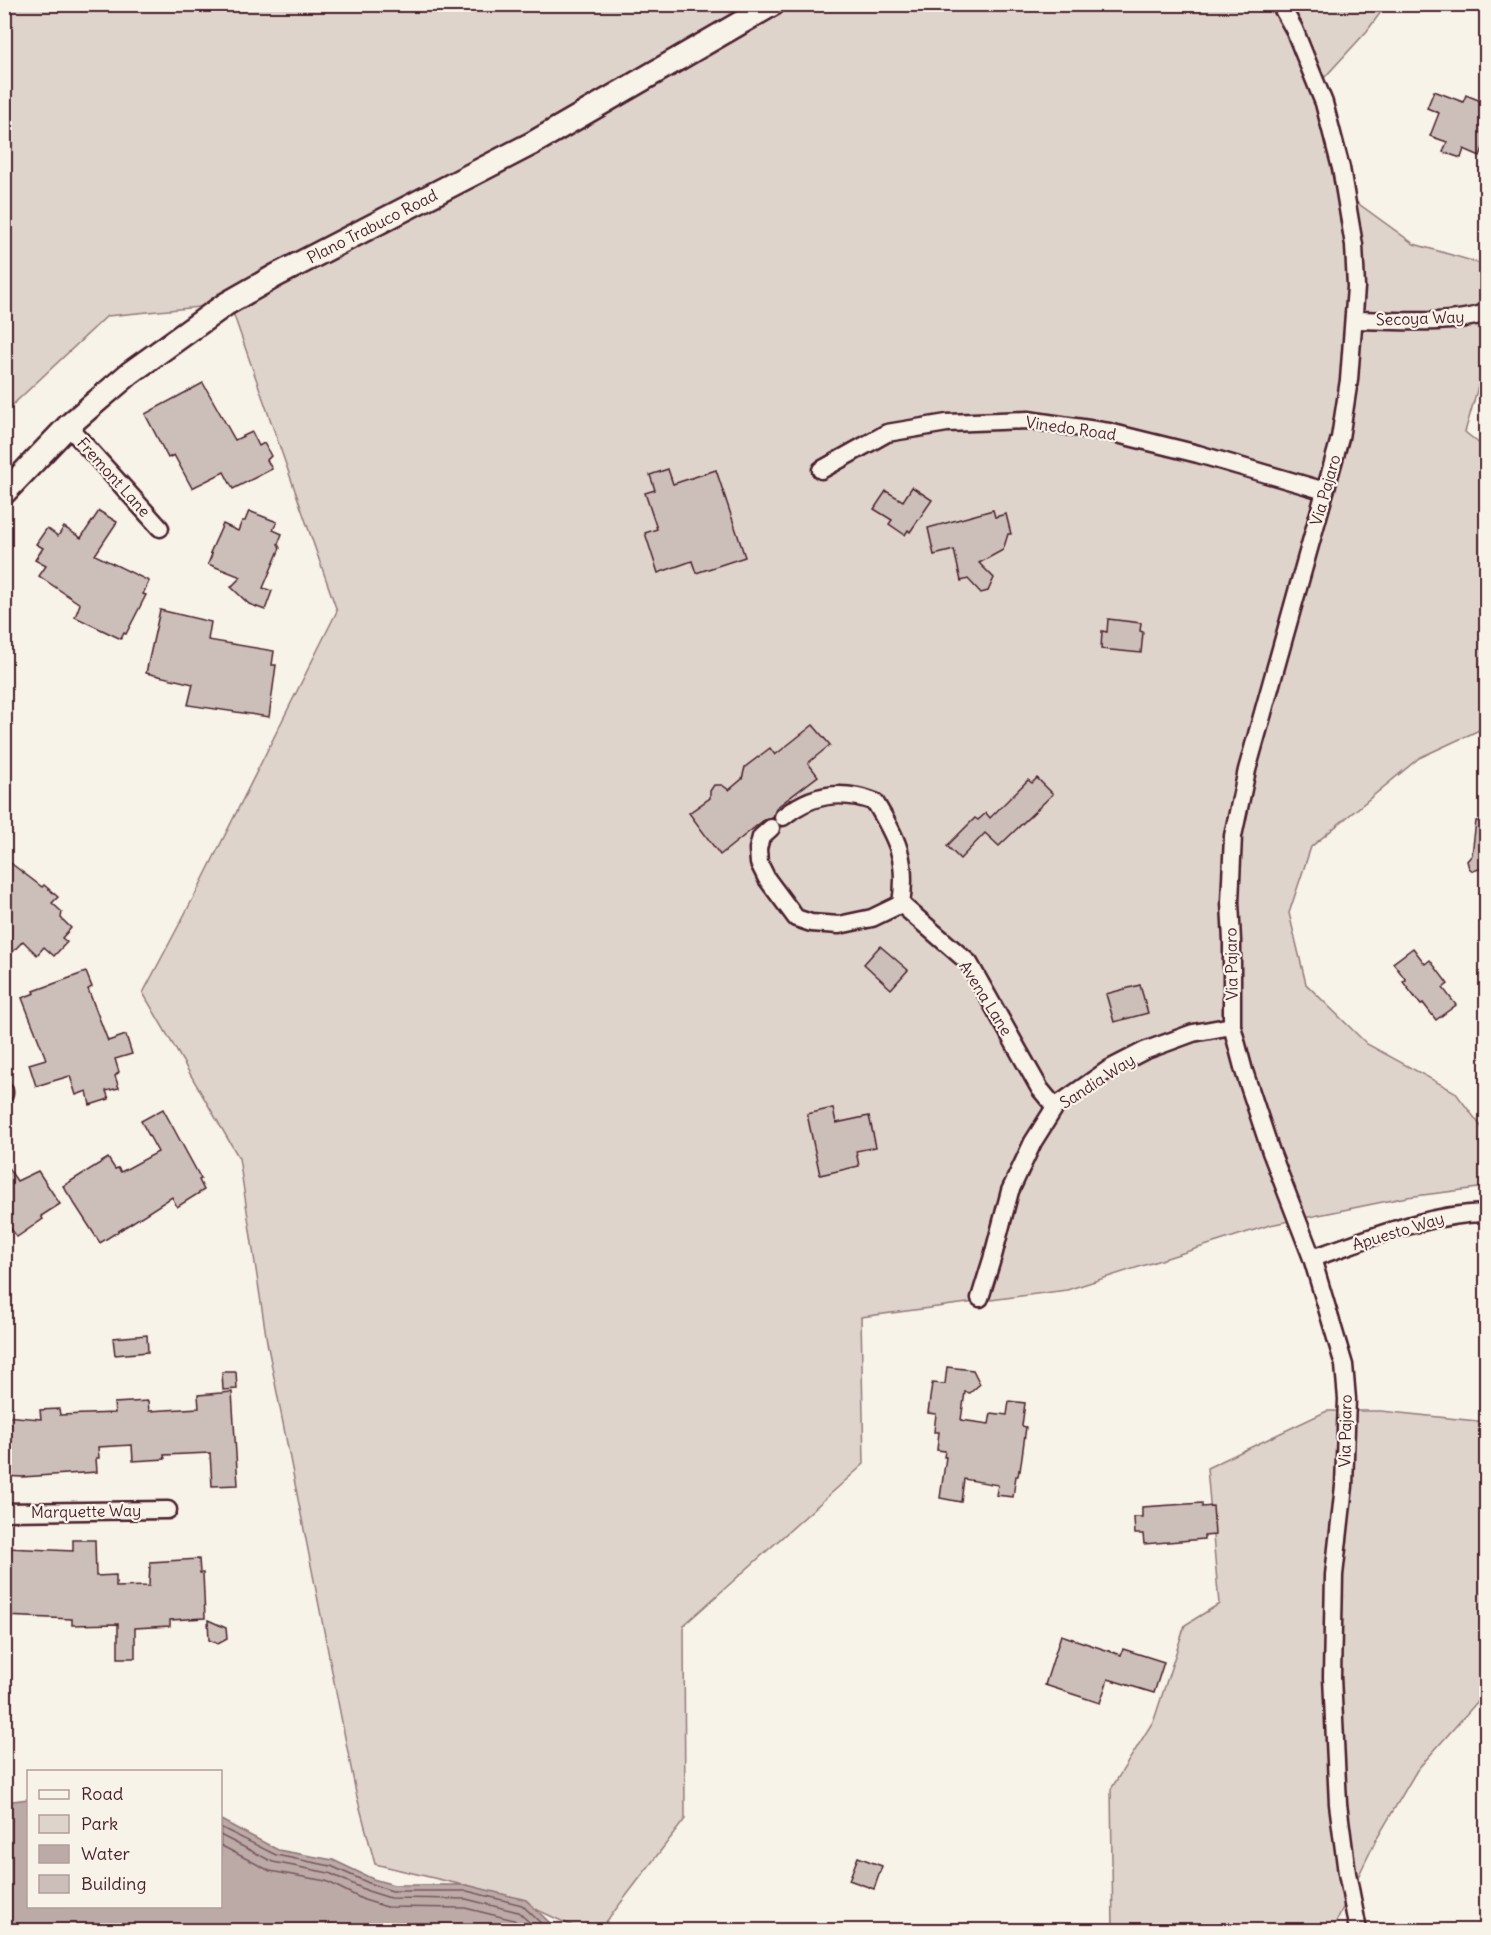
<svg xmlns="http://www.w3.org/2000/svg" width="1491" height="1935" viewBox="0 0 1491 1935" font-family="Delius,sans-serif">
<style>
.green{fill:#ded4cc;stroke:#947a7c;stroke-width:1.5}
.water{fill:#bcaaa7;stroke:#8e7275;stroke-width:1.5}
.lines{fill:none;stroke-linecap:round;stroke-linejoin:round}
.shore{stroke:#78575d;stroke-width:1.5}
.building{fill:#ccbfb9;stroke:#4a1f2b;stroke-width:1.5}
.street-casing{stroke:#4a1f2b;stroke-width:21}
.secondary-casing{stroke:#4a1f2b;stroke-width:27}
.street{stroke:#f7f3e8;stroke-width:16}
.secondary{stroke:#f7f3e8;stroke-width:22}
.labels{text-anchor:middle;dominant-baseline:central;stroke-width:4.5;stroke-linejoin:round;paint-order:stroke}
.street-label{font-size:16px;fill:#4a1f2b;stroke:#f7f3e8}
</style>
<rect width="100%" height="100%" fill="#f7f3e8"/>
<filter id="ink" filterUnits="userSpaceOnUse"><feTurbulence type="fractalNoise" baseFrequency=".0167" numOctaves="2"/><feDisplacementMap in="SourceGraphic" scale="12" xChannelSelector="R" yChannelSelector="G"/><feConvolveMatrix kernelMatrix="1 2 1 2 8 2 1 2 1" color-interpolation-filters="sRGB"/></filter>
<g filter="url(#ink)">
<g class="green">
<polygon points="5,5 1386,5 1367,31 1314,89 1352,199 1414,244 1486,265 1486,359 1465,432 1486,449 1486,727 1419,758 1311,847 1289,913 1306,984 1367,1044 1455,1092 1486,1133 1486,1187 1407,1197 1270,1225 1067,1290 861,1317 864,1464 684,1625 685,1819 600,1930 581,1930 505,1895 375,1864 356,1793 267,1342 239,1158 143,993 198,889 337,611 230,304 107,316 5,412"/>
<polygon points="1327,1411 1381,1411 1486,1422 1486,1692 1417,1770 1376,1840 1332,1930 1113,1930 1111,1789 1154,1720 1185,1625 1219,1604 1207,1468"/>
</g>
<polygon class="water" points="28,1799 28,1906 220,1906 221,1820 278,1850 333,1860 373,1879 394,1885 467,1885 526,1900 551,1924 555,1930 5,1930 5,1802"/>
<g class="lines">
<g class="shore">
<polyline points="220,1827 276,1855 331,1866 371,1884 392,1891 467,1891 522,1905 548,1930"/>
<polyline points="220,1835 273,1862 329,1873 368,1891 390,1898 466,1899 518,1912 538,1930"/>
<polyline points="220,1845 270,1871 326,1881 364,1900 387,1907 465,1908 514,1920 525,1930"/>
</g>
</g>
<g class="building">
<polygon points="1434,91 1463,102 1466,95 1486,103 1486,149 1483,148 1480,156 1464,149 1461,158 1443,152 1447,142 1430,136 1439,113 1427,108"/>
<polygon points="203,383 235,440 252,432 259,446 264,443 271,456 267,460 272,469 233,489 224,472 192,488 174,455 168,458 145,414"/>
<polygon points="668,469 673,484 716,470 745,557 696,573 692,561 658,573 645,533 657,529 645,493 655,490 650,475"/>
<polygon points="912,487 932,500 910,532 908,530 905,535 889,524 892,520 874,509 886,491 903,501"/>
<polygon points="993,510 995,517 1006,514 1011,534 1008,534 1003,550 979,563 994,578 988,591 981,593 968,579 961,581 954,550 934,555 928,528"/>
<polygon points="99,511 117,522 95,555 149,581 143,594 146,595 126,634 124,633 121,639 75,617 80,604 39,576 46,566 35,560 43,548 36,544 47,528 58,536 64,527 81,538"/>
<polygon points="249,511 277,522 273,530 282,534 278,544 280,548 263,588 272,591 265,610 249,604 231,587 241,577 208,564 212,554 210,553 223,524 238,531 242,521 245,521"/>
<polygon points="160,610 211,622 208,640 274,651 272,665 276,665 269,717 188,705 193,684 146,673"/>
<polygon points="1108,619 1141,623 1140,631 1143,632 1141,653 1101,649 1102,631 1107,632"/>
<polygon points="813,725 830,745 808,763 818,776 776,808 773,818 764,820 720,855 689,813 710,798 710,791 714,785 722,785 729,790 742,779 745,767 770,748 775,755"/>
<polygon points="1037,778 1053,794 999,846 985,833 960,859 947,846 975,818 978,820 986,813 990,818 1028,780 1032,783"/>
<polygon points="1476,821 1486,821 1486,867 1473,871 1469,868 1467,861 1472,855"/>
<polygon points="4,858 42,887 44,885 58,897 52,903 62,912 61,918 71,928 62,938 67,942 54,956 44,947 37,955 23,941 4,961"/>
<polygon points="880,946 908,970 891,989 864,964"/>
<polygon points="1413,948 1425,964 1430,960 1448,984 1443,988 1456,1005 1436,1020 1423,1003 1421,1005 1403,982 1406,980 1393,963"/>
<polygon points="86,972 92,987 88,989 108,1041 126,1035 132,1054 115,1059 119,1072 115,1076 119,1088 106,1091 109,1099 90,1105 87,1091 76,1095 70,1076 36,1086 29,1064 46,1059 22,998 35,993 34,991"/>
<polygon points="1140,985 1148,1013 1114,1022 1106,994"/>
<polygon points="833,1108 836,1123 869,1116 876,1147 856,1151 859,1166 820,1175 807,1114"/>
<polygon points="163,1109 201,1179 199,1180 204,1190 177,1207 172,1197 100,1243 63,1186 108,1158 115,1169 118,1168 121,1172 158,1152 141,1121"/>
<polygon points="4,1162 17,1181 38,1171 60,1204 41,1216 43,1219 17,1237 4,1219"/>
<polygon points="147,1335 148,1352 115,1355 113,1338"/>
<polygon points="947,1367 973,1370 980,1384 970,1393 965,1392 961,1420 989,1424 991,1413 1007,1415 1009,1401 1025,1403 1022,1426 1026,1427 1020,1471 1019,1470 1018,1476 1016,1476 1013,1497 996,1495 998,1485 964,1479 961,1502 940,1498 946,1457 944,1457 945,1451 937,1450 939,1432 934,1432 936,1414 928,1413 932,1383 945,1384"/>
<polygon points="222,1372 236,1372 237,1389 223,1390"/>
<polygon points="232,1392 238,1485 212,1486 210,1453 164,1455 165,1459 133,1461 132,1445 98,1447 99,1458 96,1458 97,1472 22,1477 4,1476 4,1416 41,1419 40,1410 59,1409 60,1415 115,1413 114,1403 148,1401 149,1411 199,1408 198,1395"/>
<polygon points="1202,1503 1202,1507 1213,1506 1215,1535 1204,1536 1204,1539 1144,1544 1143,1534 1135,1534 1134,1517 1142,1517 1142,1507"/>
<polygon points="73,1540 95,1540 96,1576 116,1575 116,1587 149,1586 150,1562 199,1559 200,1573 203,1573 205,1618 170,1620 170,1626 135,1628 135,1658 118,1658 118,1624 72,1625 72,1619 4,1616 7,1548 73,1551"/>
<polygon points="208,1620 226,1628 227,1639 218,1644 209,1640"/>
<polygon points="1061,1635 1121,1655 1123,1649 1164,1662 1154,1693 1108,1679 1100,1703 1045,1685"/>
<polygon points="858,1857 882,1866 874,1889 849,1880"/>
</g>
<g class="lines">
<defs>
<g id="street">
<polyline points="1280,4 1294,29 1324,103 1341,168 1354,245 1356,287 1349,380 1340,438 1247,770 1233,836 1230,902 1232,941 1232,1026 1244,1071 1271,1152 1312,1258 1344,1365 1347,1399 1344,1486 1334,1575 1332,1677 1338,1804 1347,1873 1358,1930"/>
<path d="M1354 320C1397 320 1445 326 1486 313"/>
<polyline points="68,426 160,528"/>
<polyline points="821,470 887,433 947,423 1028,420 1109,432 1198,454 1325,491"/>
<path d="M771 828 761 837 758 849 759 863 767 879 796 918 811 923 839 925 872 918 901 904C908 859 897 839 875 802 841 789 811 794 783 817"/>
<polyline points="901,904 969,963 1040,1089 1055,1107"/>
<polyline points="4,1091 4,1094"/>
<path d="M1312 1258C1369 1239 1426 1214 1486 1213"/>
<polyline points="980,1298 993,1256 1010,1191 1033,1142 1055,1107 1109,1069 1144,1051 1193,1033 1232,1026"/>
<polyline points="4,1512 168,1510"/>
</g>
<polyline id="secondary" points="4,493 68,426 90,407 130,373 226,304 277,275 533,143 773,4"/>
</defs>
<use href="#street" class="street-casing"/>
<use href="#secondary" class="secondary-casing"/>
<use href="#street" class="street"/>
<use href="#secondary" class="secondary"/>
</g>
</g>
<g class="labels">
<g class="street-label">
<text transform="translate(372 226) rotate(-27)">Plano Trabuco Road</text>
<text transform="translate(1420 318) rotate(-2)">Secoya Way</text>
<text transform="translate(1071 428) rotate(8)">Vinedo Road</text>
<text transform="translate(114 477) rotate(48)">Fremont Lane</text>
<text transform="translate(1325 490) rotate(-74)">Via Pajaro</text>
<text transform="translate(1231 964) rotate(-91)">Via Pajaro</text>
<text transform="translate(986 998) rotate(58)">Avena Lane</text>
<text transform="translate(1097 1081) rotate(-33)">Sandia Way</text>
<text transform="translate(1398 1231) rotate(-17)">Apuesto Way</text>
<text transform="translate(1345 1431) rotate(-89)">Via Pajaro</text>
<text transform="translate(86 1511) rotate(-1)">Marquette Way</text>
</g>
</g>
<rect width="1491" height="1935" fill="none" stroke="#f7f3e8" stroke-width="24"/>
<rect x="12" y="12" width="1467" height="1911" fill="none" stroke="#4a1f2b" stroke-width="2" filter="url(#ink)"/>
<rect x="27" y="1770" width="195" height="138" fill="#f7f3e8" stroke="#b29e9c" stroke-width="1.5"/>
<rect x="39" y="1790" width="30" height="9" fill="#f7f3e8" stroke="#b29e9c" stroke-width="1.5"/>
<text x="81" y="1800" font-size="18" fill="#4a1f2b">Road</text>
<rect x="39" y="1815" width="30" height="18" fill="#ded4cc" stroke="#b29e9c" stroke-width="1.5"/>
<text x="81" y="1830" font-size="18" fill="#4a1f2b">Park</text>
<rect x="39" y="1845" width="30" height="18" fill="#bcaaa7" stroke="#b29e9c" stroke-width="1.5"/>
<text x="81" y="1860" font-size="18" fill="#4a1f2b">Water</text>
<rect x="39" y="1875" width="30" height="18" fill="#ccbfb9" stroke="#b29e9c" stroke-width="1.5"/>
<text x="81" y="1890" font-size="18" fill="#4a1f2b">Building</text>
</svg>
